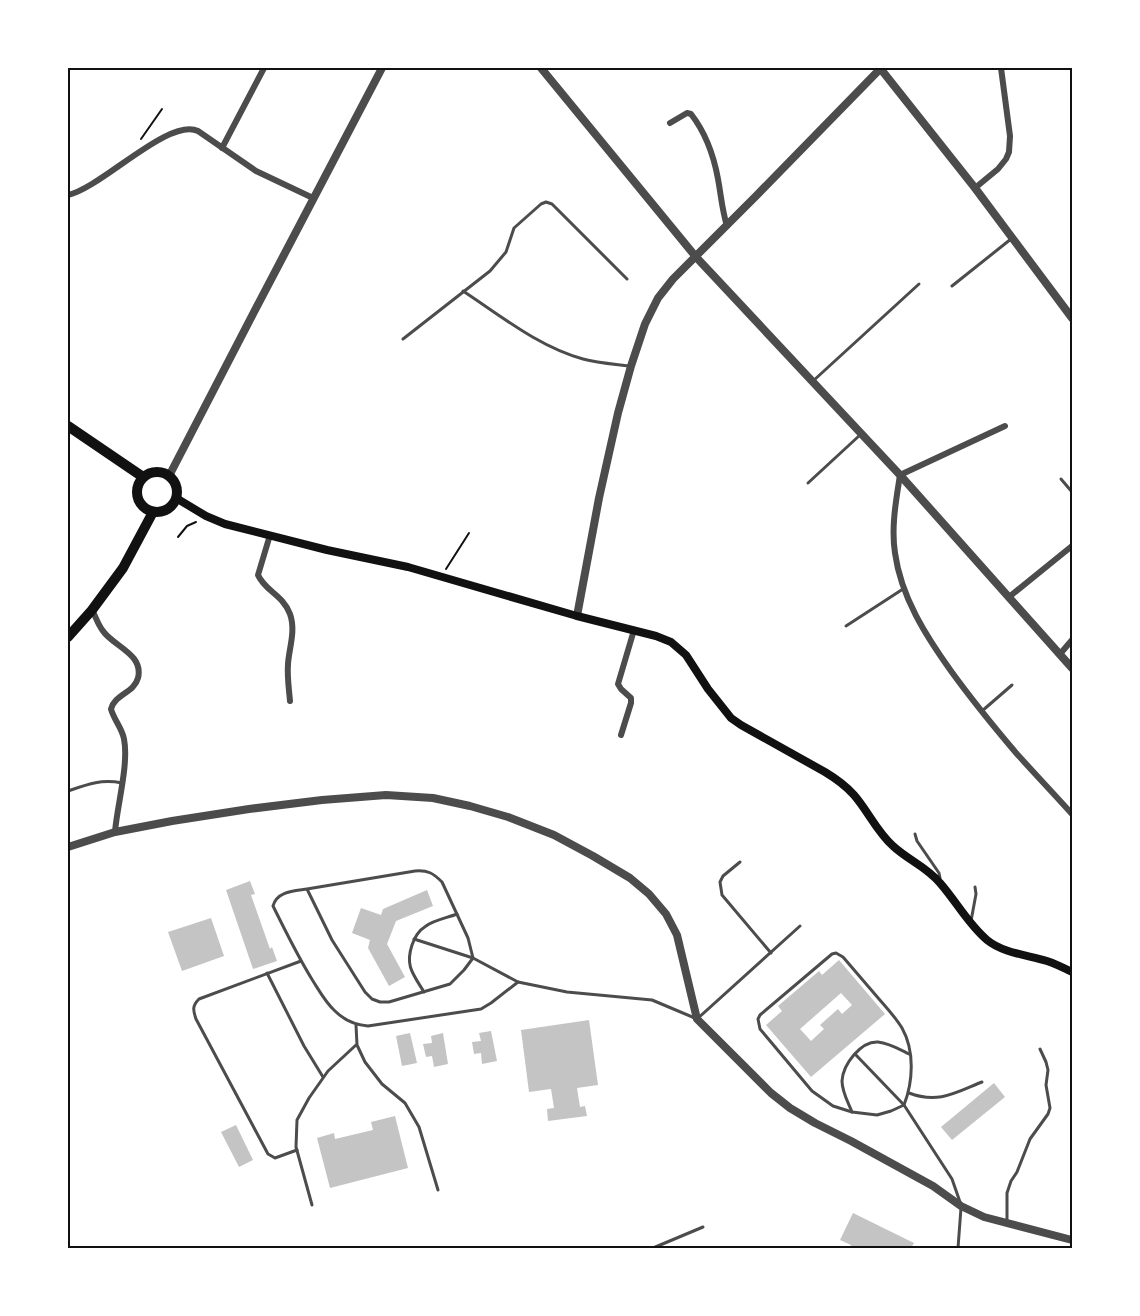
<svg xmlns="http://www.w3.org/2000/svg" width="1140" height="1316" viewBox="0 0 1140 1316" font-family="'DM Sans',sans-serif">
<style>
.building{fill:#c4c4c4;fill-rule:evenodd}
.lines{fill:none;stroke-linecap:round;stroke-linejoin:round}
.path{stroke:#111;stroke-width:2}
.service{stroke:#4c4c4c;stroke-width:3}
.minor{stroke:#4c4c4c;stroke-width:6}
.tertiary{stroke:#4c4c4c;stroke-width:8}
.secondary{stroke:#111;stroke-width:8}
.trunk{stroke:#111;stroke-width:10}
.neatline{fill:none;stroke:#111;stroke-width:2}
</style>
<rect width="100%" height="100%" fill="#fff"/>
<g class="building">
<polygon points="250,881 255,894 251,895 270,949 272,947 277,961 253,969 226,890"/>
<polygon points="427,890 433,906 396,921 387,944 405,977 389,986 368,948 370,940 352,933 361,908 381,915 383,909"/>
<polygon points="211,918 224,956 182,971 168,932"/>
<path d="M839 960 885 1014 811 1077 766 1025 782 1011 778 1006 819 971 822 975ZM841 993 852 1005 842 1014 838 1009 820 1025 824 1029 811 1041 800 1029Z"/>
<polygon points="589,1020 598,1085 577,1088 580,1107 585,1106 587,1116 548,1121 547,1109 554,1108 551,1089 529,1092 521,1030"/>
<polygon points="491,1031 497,1061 482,1064 481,1053 474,1054 472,1042 481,1041 479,1033"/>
<polygon points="410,1033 417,1063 402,1066 396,1036"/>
<polygon points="443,1033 448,1064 434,1067 432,1056 426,1057 423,1044 432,1043 431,1036"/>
<polygon points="994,1083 1005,1097 952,1140 941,1127"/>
<polygon points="395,1116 408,1168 330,1188 317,1138 334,1133 335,1139 373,1130 371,1122"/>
<polygon points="236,1125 253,1160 239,1167 221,1132"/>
<polygon points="853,1213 914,1243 911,1248 850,1248 851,1245 840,1240"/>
</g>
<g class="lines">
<g class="path">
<polyline points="141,139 162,109"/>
<polyline points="178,537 187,526 196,522"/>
<polyline points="446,569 469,533"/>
</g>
<g class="service">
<polyline points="952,286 1011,239"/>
<path d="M463 291C501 316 539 347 583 359 598 363 613 364 629 366"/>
<polyline points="403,339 490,271 506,252 514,228 541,204 546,202 552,204 627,279"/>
<polyline points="813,381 919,284"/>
<polyline points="1061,479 1072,492"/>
<polyline points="808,483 860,435"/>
<polyline points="846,626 903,589"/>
<polyline points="982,711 1012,685"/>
<path d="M68 791C88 784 101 779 122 783"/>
<polyline points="915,834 917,841 939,873 940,878"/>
<polyline points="740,862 723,876 720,882 722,895 771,953"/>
<path d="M307 889 332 940 365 992 372 999 380 1002H389L450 984 464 970 473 958 468 938 442 882C433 873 428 870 415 871L307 889C294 891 277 891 273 906 286 932 298 957 313 981 320 992 326 1003 335 1011 345 1021 355 1025 368 1026L481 1009 491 1003 518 982"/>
<polyline points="971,921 976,894 975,887"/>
<polyline points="414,939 473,958 518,982 567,992 652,1000 697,1019 800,926"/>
<path d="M836 953 843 957C855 971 867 985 879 999 887 1008 896 1018 902 1028 915 1051 913 1082 904 1105L891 1111 877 1115 852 1112 833 1106 812 1091 760 1029 758 1019 760 1015 832 954Z"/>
<polyline points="267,973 304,1046 323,1077"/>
<path d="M424 992C413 974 405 966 412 945 415 937 418 931 426 926 434 920 447 918 457 914"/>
<polyline points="356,1025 357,1045 365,1062 382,1084 405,1103 419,1127 438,1190"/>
<polyline points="855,1054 904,1105 952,1179 960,1202"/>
<path d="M909 1093C938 1104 955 1093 982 1082"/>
<path d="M852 1112C848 1102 842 1092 842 1081 843 1064 861 1041 878 1042 889 1043 899 1049 909 1054"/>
<path d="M297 1150 275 1158 268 1154 196 1019C193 1010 192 1006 199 999L301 961"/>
<polyline points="312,1205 296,1147 297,1120 309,1098 328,1071 356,1045"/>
<polyline points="1007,1221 1007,1193 1011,1181 1017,1172 1030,1139 1048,1114 1050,1108 1046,1085 1048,1070 1046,1062 1040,1049"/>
<polyline points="653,1248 703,1227"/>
<polyline points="958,1248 961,1208"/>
</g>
<g class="minor">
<path d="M670 123 687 113 691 114C705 132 714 157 718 179 721 195 722 210 727 226"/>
<polyline points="222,148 264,68"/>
<polyline points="975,188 998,169 1006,159 1009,152 1010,136 1001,68"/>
<path d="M68 195C101 188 169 117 198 131L256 171 313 198"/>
<path d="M1005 426 900 475C896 501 891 527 895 553 901 597 926 636 951 671 972 700 994 727 1017 754 1035 774 1054 794 1072 814"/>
<path d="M270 535 258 575C265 591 283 595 290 614 296 631 289 648 288 664 287 677 289 689 290 701"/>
<polyline points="1009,597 1072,546"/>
<path d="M92 610C96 617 98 625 103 631 113 646 144 654 138 678 134 693 115 694 111 709 114 720 122 728 124 739 129 764 117 806 115 832"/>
<polyline points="1060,654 1072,640"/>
<polyline points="621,735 631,703 631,698 621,689 618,684 634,630"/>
</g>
<g class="tertiary">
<polyline points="541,68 696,257 900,475 1072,668"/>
<polyline points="880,68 975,188 1072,318"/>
<polyline points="169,476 254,312 382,68"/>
<polyline points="577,616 599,498 618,413 631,366 645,324 658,298 673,279 756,196 881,68"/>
<polyline points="68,847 115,832 172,821 249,809 322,800 386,795 433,798 470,806 508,817 554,835 593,856 630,878 649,894 666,914 677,935 697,1019 771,1093 790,1108 815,1123 851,1141 933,1186 961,1206 984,1217 1072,1240"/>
</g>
<path class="secondary" d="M176 498 206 516 225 524 327 550 408 567 577 616 656 636 671 642 686 655 708 689 731 718 741 725 825 772C835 778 846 786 854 795 868 811 877 832 893 846 908 860 927 867 940 883 956 901 968 924 987 940 1003 953 1027 955 1047 961 1056 964 1064 968 1072 972"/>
<g class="trunk">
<polyline points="68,426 143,477"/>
<circle cx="157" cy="492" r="20"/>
<polyline points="68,637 92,610 123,568 153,512"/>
</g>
</g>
<rect width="1140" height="1316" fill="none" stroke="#ffffff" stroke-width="138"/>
<rect x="69" y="69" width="1002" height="1178" class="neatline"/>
</svg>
